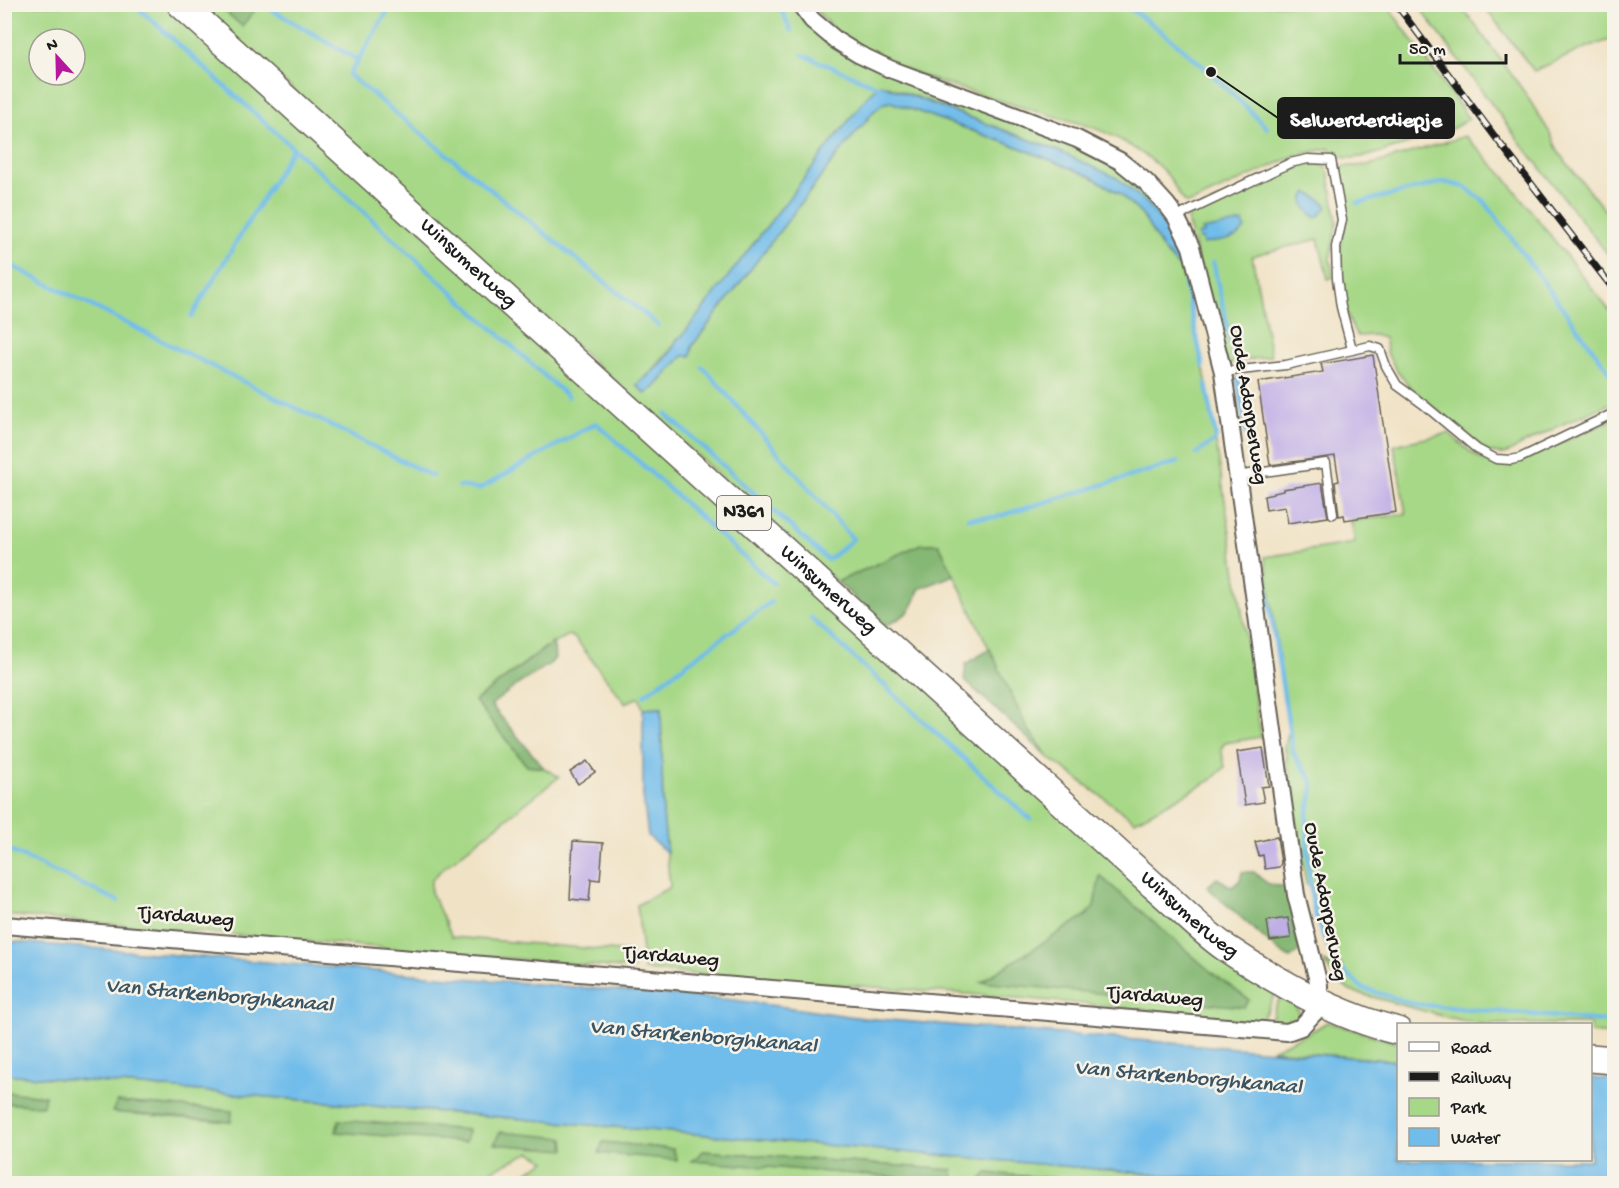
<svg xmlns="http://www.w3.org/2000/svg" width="1619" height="1188" viewBox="0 0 1619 1188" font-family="'Gochi Hand',sans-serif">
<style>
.green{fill:#a7d887;stroke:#627a52;stroke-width:1.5;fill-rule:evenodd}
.forest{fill:#85b874;stroke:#506a48;stroke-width:1.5}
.water{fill:#70bcea;stroke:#466c83;stroke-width:1.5}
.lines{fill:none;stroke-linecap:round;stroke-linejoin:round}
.stream{stroke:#70bcea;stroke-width:4.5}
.building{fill:#c0afe7}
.lane-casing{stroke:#666157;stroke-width:11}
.street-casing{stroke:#666157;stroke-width:20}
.primary-casing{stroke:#666157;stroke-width:30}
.lane{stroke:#fff;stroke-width:8}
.street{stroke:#fff;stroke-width:16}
.primary{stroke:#fff;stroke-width:27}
.rail-casing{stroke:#1c1c1c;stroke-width:7}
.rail{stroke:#f7f3e8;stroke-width:4.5;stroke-dasharray:14;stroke-linecap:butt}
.labels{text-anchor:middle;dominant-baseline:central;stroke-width:5;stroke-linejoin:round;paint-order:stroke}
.shield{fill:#f7f3e8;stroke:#5e5c59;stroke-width:1.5}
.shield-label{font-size:20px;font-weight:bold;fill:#1c1c1c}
.street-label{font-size:21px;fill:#1c1c1c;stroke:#f7f3e8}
.water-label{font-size:22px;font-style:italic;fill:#395464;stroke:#f7f3e8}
.leader{fill:none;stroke:#1c1c1c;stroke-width:2}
.callout-dot{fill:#1c1c1c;stroke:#f7f3e8;stroke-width:2}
.callout{fill:#1c1c1c;stroke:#1c1c1c;stroke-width:2}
.callout-label{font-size:22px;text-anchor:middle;font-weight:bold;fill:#fff}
</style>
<rect width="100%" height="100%" fill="#f7f3e8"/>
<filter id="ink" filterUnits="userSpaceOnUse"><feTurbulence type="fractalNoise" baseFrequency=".0167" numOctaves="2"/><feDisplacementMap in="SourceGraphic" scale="12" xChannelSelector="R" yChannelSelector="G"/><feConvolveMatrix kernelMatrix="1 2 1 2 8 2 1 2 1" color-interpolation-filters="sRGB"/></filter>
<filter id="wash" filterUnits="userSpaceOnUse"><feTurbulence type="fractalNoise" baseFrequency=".008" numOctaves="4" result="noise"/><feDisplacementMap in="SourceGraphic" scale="24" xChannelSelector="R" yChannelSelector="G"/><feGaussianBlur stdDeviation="1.35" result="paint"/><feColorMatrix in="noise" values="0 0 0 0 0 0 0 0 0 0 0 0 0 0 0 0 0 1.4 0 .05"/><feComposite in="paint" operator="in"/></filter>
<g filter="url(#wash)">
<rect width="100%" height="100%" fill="#f0e2c5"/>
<g class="green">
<path d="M259 4 795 5 815 30 1080 146 1132 175 1174 225 1192 266 1180 268 1190 297 1209 396 1261 737 1225 743 1221 748 1225 767 1210 781 1135 821 1048 757 1027 728 939 544H921L837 582 199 5H218L242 26ZM885 85 1054 149 1147 203 1177 241V252L1181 265H1177L1164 251 1142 215 1119 193 1090 176 1018 147 891 102 884 103 874 111 840 152 692 346 691 355 683 356 654 388 637 385 650 373 675 345 676 341 682 337 870 93Z"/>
<path d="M4 5H169L1276 993 1260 1023C1055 997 849 986 644 970L637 905 670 887 663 815 661 708 643 709 639 697 625 703 575 638 569 635 543 649 475 701 527 766 544 768 559 777 441 870 431 881V892L452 937 631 952 633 969 5 915ZM39 39H75V75H39ZM1100 876 1211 972 1249 1000 982 982 1087 915 1094 907Z"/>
<path d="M812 5H1387L1469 119 1444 133 1368 156 1353 158 1335 157 1330 148 1294 156 1193 202 1186 203C1178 195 1175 186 1169 177 1159 164 1143 154 1129 145 1101 127 1068 120 1035 111 977 94 908 75 855 45 838 35 824 20 812 5Z"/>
<polygon points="1418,5 1460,5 1468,15 1525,93 1550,133 1559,153 1614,222 1614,262 1516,137"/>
<polygon points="1483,5 1614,5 1614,39 1590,46 1534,71"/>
<path d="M1465 136 1502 174 1614 316V402L1563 424 1519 446C1507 455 1502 456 1486 451L1410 387 1396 369 1388 355 1384 338 1374 335 1358 336C1343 318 1338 273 1340 250 1341 236 1345 223 1344 209 1344 195 1339 181 1337 167L1370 165Z"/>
<polygon points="1302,162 1319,163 1326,167 1329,175 1337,222 1330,259 1333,277 1328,279 1318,239 1252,256 1271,356 1226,364 1187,219 1194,211"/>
<path d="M1614 419V1035L1591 1033 1590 1024H1481L1446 1017 1350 991 1336 980 1324 962 1346 972 1328 948 1321 923 1315 888 1306 884 1285 748 1289 727 1265 557 1355 543 1351 521 1406 514 1394 445 1449 433C1467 449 1484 468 1510 465Z"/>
<polygon points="1281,996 1293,1003 1299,1011 1299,1020 1296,1023 1270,1026 1274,1009"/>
<polygon points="1327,1022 1398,1043 1398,1061 1272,1050 1316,1029"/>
<path d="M4 1074 1259 1183 1114 1184 987 1173 978 1184 507 1183 546 1161 530 1152 466 1183H5V1103L43 1106 45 1096 5 1092ZM117 1102 232 1111 231 1122 113 1112ZM468 1130 465 1142 336 1131ZM603 1142 673 1149 677 1159 599 1153ZM704 1151 952 1170 954 1182 693 1161Z"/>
</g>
<g class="forest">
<polygon points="218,5 259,5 242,26"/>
<path d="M921 544H939L954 575 919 589C913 612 906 615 886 626L837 582Z"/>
<polygon points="552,643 554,647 555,658 551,663 517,685 491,705 544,768 527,766 475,701"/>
<polygon points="990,649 1027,728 1048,757 964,680 966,664"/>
<path d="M1242 872H1254C1266 884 1271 887 1289 886L1300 951 1290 958 1276 949 1207 887 1217 878 1232 887 1240 880Z"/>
<polygon points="1100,876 1211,972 1249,1000 1244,1007 981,982 1087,915 1094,906"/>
<polygon points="5,1092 45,1096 43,1106 5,1103"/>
<polygon points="117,1102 232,1111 231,1122 112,1112"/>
<polygon points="339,1120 468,1130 466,1142 336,1132"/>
<polygon points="500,1132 564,1138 565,1150 494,1144"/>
<polygon points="603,1142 673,1149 677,1160 599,1153"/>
<polygon points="703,1151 953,1170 954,1182 692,1161"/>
<polygon points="987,1173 1114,1183 978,1183"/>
</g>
<g class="water">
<path d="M880 84 1054 149 1117 178 1147 203 1177 241 1179 245 1176 246 1181 266 1177 265 1164 251 1142 215 1119 193 1090 176 1018 147 891 102 884 103 874 111 840 152 692 346 691 356H683L654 388 645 394 637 385C651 373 671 357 677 339L682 336 870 93Z"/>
<path d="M1307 192 1324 202 1327 207 1317 218C1307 212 1298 203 1307 192Z"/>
<path d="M1243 222 1245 228C1239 241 1217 241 1203 244L1202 239H1199L1198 235 1204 233 1202 230Z"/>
<polygon points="661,708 663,815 667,853 648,836 643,796 643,709"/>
<polygon points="4,941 734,1000 863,1018 1398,1061 1398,1160 1590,1160 1591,1078 1614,1080 1614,1183 1259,1183 5,1074"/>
</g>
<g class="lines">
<g class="stream">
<polyline points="134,4 568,397"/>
<polyline points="262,4 358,60"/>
<polyline points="392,4 349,75 658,325"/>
<polyline points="779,4 791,31"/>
<path d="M1123 4C1177 39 1222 83 1267 128"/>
<polyline points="803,55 882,88"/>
<polyline points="1357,203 1444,182 1465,187 1485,202 1614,378"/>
<polyline points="4,262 432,476"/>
<polyline points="1213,262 1234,357"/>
<polyline points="1185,284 1203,366"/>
<polyline points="191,317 293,148"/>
<polyline points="1238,379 1249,450"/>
<polyline points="666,414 828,560 853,539 703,367"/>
<polyline points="1196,454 1214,441 1216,437 1206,384"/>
<polyline points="459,486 479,489 596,423 773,583"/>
<polyline points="968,518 996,517 1178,462"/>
<path d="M1265 578 1293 752C1297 764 1309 771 1312 783 1315 796 1307 806 1307 819 1307 845 1309 896 1317 920 1321 931 1327 942 1332 954"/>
<polyline points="811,618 1030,819"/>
<polyline points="644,695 771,602"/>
<polyline points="4,848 118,901"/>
<polyline points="1343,970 1362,988 1414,1004 1614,1022"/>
</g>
</g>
<g id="blocks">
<g class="building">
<polygon points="1373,355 1396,512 1345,520 1344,515 1339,516 1335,482 1339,481 1335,456 1270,465 1258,382 1323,372 1321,364"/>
<polygon points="1322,483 1328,517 1288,523 1285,507 1266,510 1264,496 1274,494 1274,493 1283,491 1283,489"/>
<polygon points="1263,748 1269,786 1261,787 1264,802 1245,805 1237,752"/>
<polygon points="587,761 595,772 578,784 570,772"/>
<polygon points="1277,837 1281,863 1279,867 1265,869 1263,855 1259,856 1255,842"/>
<polygon points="573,841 603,843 600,880 591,879 589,901 570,899"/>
<polygon points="1288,918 1291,938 1270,941 1267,921"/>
</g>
</g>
</g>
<g filter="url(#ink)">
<use href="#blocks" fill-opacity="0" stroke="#666157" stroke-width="1.5"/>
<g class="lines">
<defs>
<g id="lane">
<polyline points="1176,217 1290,163 1308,159 1331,160 1342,220 1336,247 1337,279 1341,307 1352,349"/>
<polyline points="1223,372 1286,365 1370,346 1380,349 1386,366 1397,385 1423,404 1477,449 1496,459 1511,460 1520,458 1614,413"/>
<polyline points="1236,476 1326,463 1333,514"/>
</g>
<polyline id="street" points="4,925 1287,1032 1301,1027 1315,1012 1319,1003 1319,985 1296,895 1223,372 1191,247 1176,217 1167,205 1146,182 1120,161 1077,139 890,69 858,54 837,41 812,20 800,4"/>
<g id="primary">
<path id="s1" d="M181 4 1153 885C1177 905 1200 930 1226 948 1278 983 1337 1016 1398 1031"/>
<polyline points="1590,1058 1614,1060"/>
</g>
</defs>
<use href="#lane" class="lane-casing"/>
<use href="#street" class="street-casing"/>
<use href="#primary" class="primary-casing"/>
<use href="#lane" class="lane"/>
<use href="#street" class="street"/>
<use href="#primary" class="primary"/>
<defs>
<polyline id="rail" points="1396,4 1499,142 1614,290"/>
</defs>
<use href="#rail" class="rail-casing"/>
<use href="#rail" class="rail"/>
</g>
</g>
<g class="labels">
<rect class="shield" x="717" y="496" width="54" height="34" rx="4.5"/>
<g class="shield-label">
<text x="744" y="513">N361</text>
</g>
<g class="street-label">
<text stroke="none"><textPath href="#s1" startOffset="387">Winsumerweg</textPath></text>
<text transform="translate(1247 405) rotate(81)">Oude Adorperweg</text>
<text stroke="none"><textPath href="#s1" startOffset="873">Winsumerweg</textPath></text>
<text transform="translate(1324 902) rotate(79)">Oude Adorperweg</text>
<text stroke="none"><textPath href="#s1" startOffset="1359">Winsumerweg</textPath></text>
<text transform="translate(186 918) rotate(5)">Tjardaweg</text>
<text transform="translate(671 958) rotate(5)">Tjardaweg</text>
<text transform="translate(1155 998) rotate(5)">Tjardaweg</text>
</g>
<g class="water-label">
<text transform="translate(219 997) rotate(5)">Van Starkenborghkanaal</text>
<text transform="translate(703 1038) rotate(5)">Van Starkenborghkanaal</text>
<text transform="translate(1188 1079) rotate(5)">Van Starkenborghkanaal</text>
</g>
</g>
<path class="leader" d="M1211 72L1278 118"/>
<circle class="callout-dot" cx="1211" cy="72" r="6"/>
<rect class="callout" x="1278" y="98" width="176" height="40" rx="6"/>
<g class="callout-label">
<text x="1366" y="126">Selwerderdiepje</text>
</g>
<rect width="1619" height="1188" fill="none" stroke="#f7f3e8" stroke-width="24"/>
<rect x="1397" y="1023" width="195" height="138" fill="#f7f3e8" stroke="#9f9d96" stroke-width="1.5"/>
<rect x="1409" y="1042" width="30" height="9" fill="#ffffff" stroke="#9f9d96" stroke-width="1.5"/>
<text x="1451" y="1053" font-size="18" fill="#1c1c1c">Road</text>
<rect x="1409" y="1072" width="30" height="9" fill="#1c1c1c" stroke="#9f9d96" stroke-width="1.5"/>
<text x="1451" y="1083" font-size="18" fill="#1c1c1c">Railway</text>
<rect x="1409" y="1098" width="30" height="18" fill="#a7d887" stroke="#9f9d96" stroke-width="1.5"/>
<text x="1451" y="1113" font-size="18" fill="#1c1c1c">Park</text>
<rect x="1409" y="1128" width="30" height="18" fill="#70bcea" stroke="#9f9d96" stroke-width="1.5"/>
<text x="1451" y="1143" font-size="18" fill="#1c1c1c">Water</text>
<g transform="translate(57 57) rotate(338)"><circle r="28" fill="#f7f3e8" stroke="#9f9d96" stroke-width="1.5"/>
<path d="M0-4.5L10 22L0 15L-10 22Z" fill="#b5179e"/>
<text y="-9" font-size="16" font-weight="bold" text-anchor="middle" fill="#1c1c1c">N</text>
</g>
<path d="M1400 54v9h106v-9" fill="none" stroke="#1c1c1c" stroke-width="3"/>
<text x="1409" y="54" font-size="18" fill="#1c1c1c" stroke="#f7f3e8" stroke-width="4.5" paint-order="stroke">50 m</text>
</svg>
